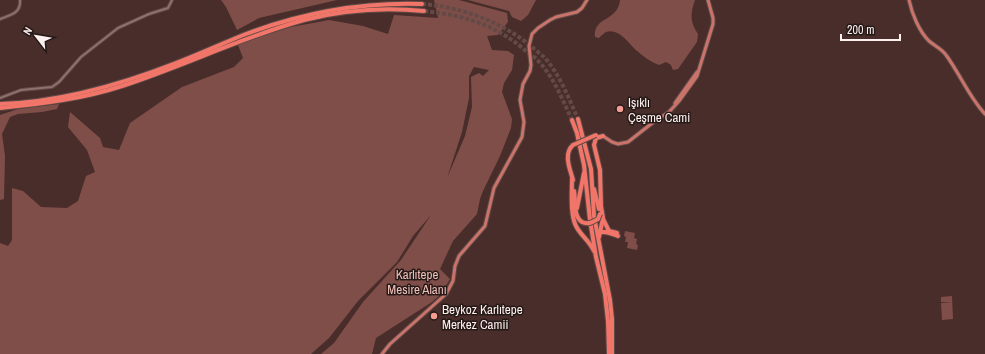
<svg xmlns="http://www.w3.org/2000/svg" width="985" height="354" viewBox="0 0 985 354" font-family="'Archivo Narrow',sans-serif">
<style>
.green{fill:#804e49;fill-rule:evenodd}
.lines{fill:none;stroke-linecap:round;stroke-linejoin:round}
.highway-tunnel{stroke:#634a47;stroke-width:4;stroke-dasharray:4 2;stroke-linecap:butt}
.minor-casing{stroke:#5f4a47;stroke-width:4}
.major-casing{stroke:#5f4a47;stroke-width:5}
.highway-casing{stroke:#5f4a47;stroke-width:6}
.minor{stroke:#8f706b;stroke-width:2}
.major{stroke:#ca736a;stroke-width:3}
.highway{stroke:#f27569;stroke-width:4}
.highway-bridge-casing{stroke:#5f4a47;stroke-width:6;stroke-linecap:butt}
.highway-bridge{stroke:#f27569;stroke-width:4}
.poi-dot{fill:#f59c92;stroke:#251917;stroke-width:1.5}
.labels{text-anchor:middle;dominant-baseline:central;stroke-width:3;stroke-linejoin:round;paint-order:stroke}
.poi-label{font-size:13px;fill:#fef0ee;stroke:#251917;text-anchor:start}
.park-label{font-size:13px;fill:#f0c0ba;stroke:#251917}
</style>
<rect width="100%" height="100%" fill="#482d2a"/>
<g class="green">
<polygon points="221,0 337,0 259,18 237,30 226,7"/>
<path d="M434 0H459L507 13 508 22 498 35 487 36 492 50 508 51 514 55 512 70 504 83 502 92 512 119 511 128 500 156 483 191 480 199 477 214 453 241 440 269 450 279 441 294 432 302 376 338 372 354H321L334 343 363 302 401 260 431 215 413 236 397 262 358 301 329 338 311 354H0V243L8 246 12 240V188L23 191 41 207 67 208 78 201 86 176 95 172 87 150 68 127 70 112 100 138 103 147 119 150 130 123 182 87 234 67 243 58 238 45 264 35 291 27 329 20 363 26 388 34 394 15 438 18ZM474 67 489 70 483 76 479 73 471 77 472 107 465 136 447 178 462 132 469 98V76Z"/>
<polygon points="468,0 536,0 528,15 521,21 512,17 509,11"/>
<path d="M620 0H695C690 14 690 22 698 34L697 42 678 69 673 70 671 65 666 62 659 65C651 62 644 57 637 51 630 45 619 27 606 32 604 33 601 36 599 38L595 37C593 16 618 22 620 0Z"/>
<polygon points="59,104 57,109 42,112 18,114 10,117 2,134 5,156 4,199 0,200 0,115 18,109"/>
<polygon points="625,231 635,233 634,238 637,239 636,244 638,245 637,250 627,248 628,242 625,242 626,237 624,236"/>
<polygon points="952,296 953,319 942,320 941,303 952,302 941,302 941,297"/>
</g>
<g class="lines">
<g class="highway-tunnel">
<path d="M422 4C461 7 500 21 531 46 535 50 541 54 545 58 560 75 569 99 578 119"/>
<path d="M424 11C464 15 497 25 527 52 532 55 537 59 541 64 555 80 563 101 572 120"/>
</g>
<defs>
<g id="minor">
<path d="M0 19C11 15 21 13 20 0"/>
<polyline points="0,98 21,90 52,87 59,82 81,57 118,28 149,14 168,8 172,0"/>
</g>
<g id="major">
<path d="M909 0C912 14 919 31 929 41 935 46 942 49 946 55 960 74 969 97 985 114"/>
<polyline points="675,103 697,72"/>
<polyline points="603,136 612,142 618,144 628,142 651,124 669,112 679,101 697,76 713,24 713,18 708,0"/>
<polyline points="382,354 390,344 446,294 453,281 455,266 459,256 485,226 494,188 522,137 524,122 520,100 523,84 530,71 531,65 529,46 532,34 538,28 550,20 556,17 577,12 582,8 587,0"/>
</g>
<g id="highway">
<path d="M0 104C60 102 120 85 176 63 200 54 223 43 246 34 302 13 362 2 422 4"/>
<path d="M0 108C41 104 82 99 122 86 184 66 242 37 304 20 343 10 384 7 424 11"/>
<polyline points="578,119 591,169 594,216 610,300 612,319 612,354"/>
<polyline points="572,120 577,133 584,165 590,220 596,257 605,294 608,321 609,354"/>
<path d="M572 179C572 191 570 215 576 226 581 236 589 240 594 251"/>
<path d="M573 180C570 169 563 154 573 145"/>
<polyline points="594,189 599,209"/>
<path d="M574 191C576 201 573 216 582 222"/>
<polyline points="577,208 584,173"/>
<polyline points="603,219 609,231 617,233"/>
<path d="M599 233C605 230 611 234 618 236"/>
<polyline points="599,237 603,218 601,206 600,170 594,145 596,138 603,136"/>
</g>
</defs>
<use href="#minor" class="minor-casing"/>
<use href="#major" class="major-casing"/>
<use href="#highway" class="highway-casing"/>
<use href="#minor" class="minor"/>
<use href="#major" class="major"/>
<use href="#highway" class="highway"/>
<defs>
<g id="highway-bridge">
<polyline points="573,145 596,135"/>
<path d="M582 222C588 225 593 222 598 219L600 214"/>
</g>
</defs>
<use href="#highway-bridge" class="highway-bridge-casing"/>
<use href="#highway-bridge" class="highway-bridge"/>
</g>
<g class="poi-dot">
<circle cx="620" cy="109" r="4"/>
<circle cx="434" cy="316" r="4"/>
</g>
<g class="labels">
<g class="poi-label">
<text x="628" y="102">Işıklı<tspan x="628" dy="15">Çeşme Cami</tspan></text>
<text x="442" y="309">Beykoz Karlıtepe<tspan x="442" dy="15">Merkez Camii</tspan></text>
</g>
<g class="park-label">
<text x="417" y="274">Karlıtepe<tspan x="417" dy="15">Mesire Alanı</tspan></text>
</g>
</g>
<g transform="translate(36 36) rotate(301)" stroke="#251917" stroke-width="3" paint-order="stroke">
<path d="M0-3L7 15L0 10L-7 15Z" fill="#fef0ee"/>
<text y="-6" font-size="11" font-weight="bold" text-anchor="middle" fill="#fef0ee">N</text>
</g>
<path d="M841 34v6h59v-6" fill="none" stroke="#fef0ee" stroke-width="2"/>
<text x="847" y="34" font-size="12" fill="#fef0ee" stroke="#251917" stroke-width="3" paint-order="stroke">200 m</text>
</svg>
